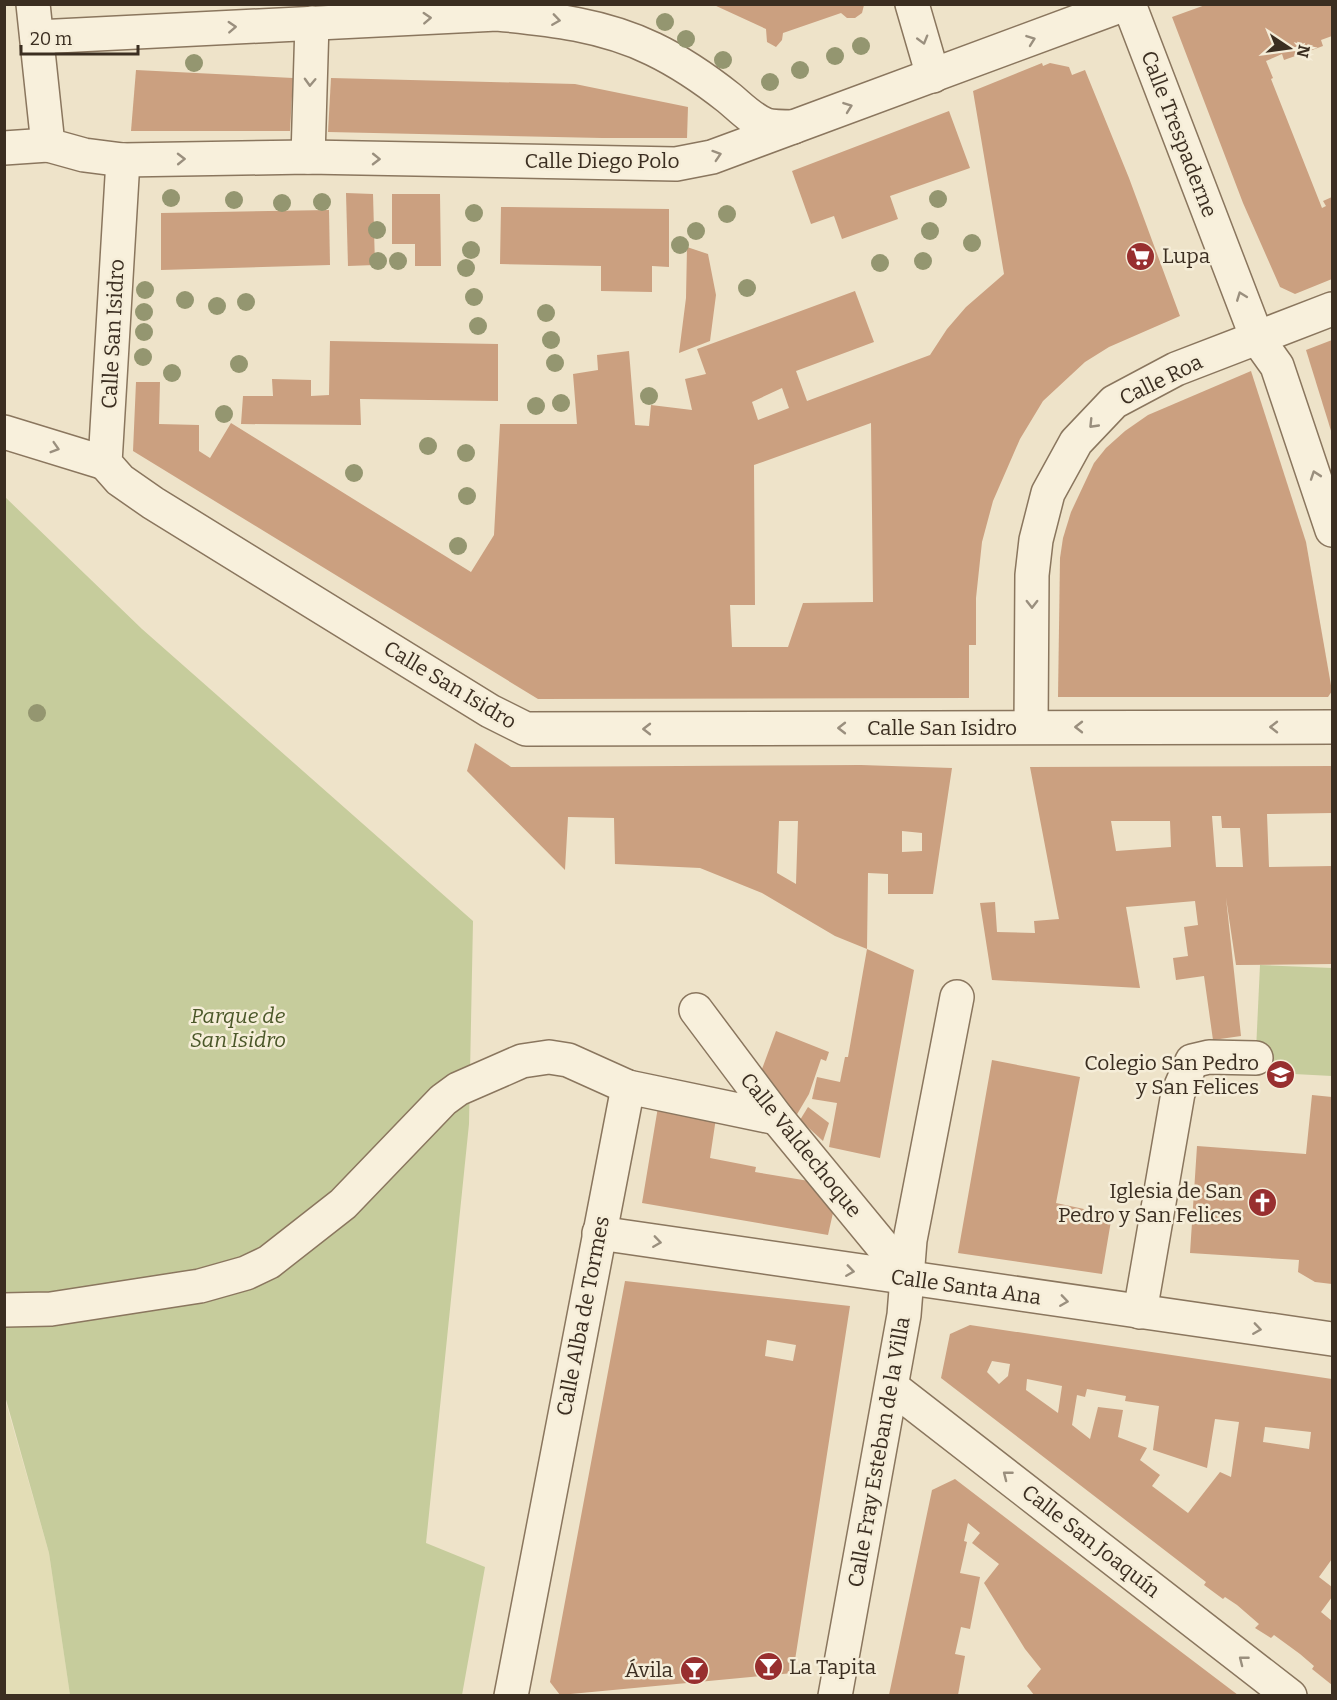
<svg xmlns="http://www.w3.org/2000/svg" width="1337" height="1700" viewBox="0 0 1337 1700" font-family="Bitter,serif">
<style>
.farmland{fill:#e3ddb6}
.green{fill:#c6cc9c}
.building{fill:#cba080;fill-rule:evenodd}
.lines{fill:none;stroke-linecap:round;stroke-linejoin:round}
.minor-casing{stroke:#8a765e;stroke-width:36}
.minor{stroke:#f8f0dc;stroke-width:33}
.tree{fill:#949670}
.oneway{stroke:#9a8f7e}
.labels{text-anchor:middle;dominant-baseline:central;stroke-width:5;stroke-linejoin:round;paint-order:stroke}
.street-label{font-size:21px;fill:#3b2e21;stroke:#f5edd8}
.poi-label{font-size:21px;fill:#3b2e21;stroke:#f5edd8;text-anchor:end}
.park-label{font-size:21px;font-style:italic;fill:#4a5728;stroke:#f5edd8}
</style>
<rect width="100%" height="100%" fill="#eee3c9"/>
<polygon class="farmland" points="4,1396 49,1553 70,1695 5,1695"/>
<g class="green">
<polygon points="4,496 142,629 473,921 469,1124 426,1543 485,1567 462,1695 70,1695 49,1553 5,1396"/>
<polygon points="1260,965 1332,968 1332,1076 1255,1072"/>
</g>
<g class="building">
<polygon points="1208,4 1332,4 1332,36 1321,40 1323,46 1304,53 1303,47 1299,48 1301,54 1284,60 1282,54 1266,61 1273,78 1271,79 1322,208 1326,206 1323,201 1332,197 1332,279 1295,294 1280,287 1243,203 1172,17"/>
<polygon points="714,5 864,5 862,13 855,18 847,18 841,13 783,33 782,40 776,47 767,42 766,29"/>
<path d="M1042 63 1043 66 1050 63 1069 67 1072 75 1085 70 1129 178 1180 316 1109 347 1085 362 1043 401 1020 439 993 501 982 542 976 598V645H969V698L538 699 133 451 136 382H160L159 424 199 425V451L210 458 231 423 471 572 494 535 500 424H577L573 374 598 370 597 355 629 351 635 425 649 426 651 405 692 410 685 379 706 374 697 349 855 291 874 342 796 371 807 401 930 355 947 329 966 307 1004 274 973 91ZM782 388 789 408 758 420 752 402ZM871 423 873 602 803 603 788 647H732L730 605H755L754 465Z"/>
<polygon points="136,70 293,78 290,131 131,131"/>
<polygon points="331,78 575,84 688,107 687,138 602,138 328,132"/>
<polygon points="949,111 970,168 890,196 898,219 842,239 834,216 811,224 792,171"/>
<polygon points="346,193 373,194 375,265 348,266"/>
<polygon points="392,194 440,194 441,266 415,266 415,244 392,244"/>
<polygon points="501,207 669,209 669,267 652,266 652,292 601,291 601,266 500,264"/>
<polygon points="329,210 330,265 161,270 161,213"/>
<polygon points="687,247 708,254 716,295 710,341 679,353 686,298"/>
<polygon points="1332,340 1332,434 1306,350"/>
<polygon points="330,341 498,344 498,401 360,399 361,425 241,424 243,396 273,396 272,379 311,380 311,396 329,395"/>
<polygon points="1251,371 1306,542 1332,691 1328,697 1058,697 1060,558 1063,538 1071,512 1094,463 1106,448 1125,431 1148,415"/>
<path d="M475 743 511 767 861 765 952 768 933 894H888V874L868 873 867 949 835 936 762 893 700 868 615 864 614 818 568 817 565 870 467 771ZM779 821H798L796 884 777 873ZM902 831 922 833V851L902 852Z"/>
<path d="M1332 766V813L1267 814 1269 867 1332 866V964L1236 965 1226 898 1241 1036 1213 1040 1204 976 1176 980 1173 958 1188 956 1184 927 1198 925 1195 901 1126 907 1140 988 992 980 980 903 995 902 997 932 1035 933 1034 921 1059 919 1030 767ZM1212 816H1221L1222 828H1240L1243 867H1216ZM1111 821H1170L1171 847 1116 851Z"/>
<polygon points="867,949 914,970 880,1158 829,1147 837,1103 812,1099 817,1077 840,1082 845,1057 848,1057"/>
<polygon points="776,1031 829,1052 826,1061 821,1059 809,1094 796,1116 759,1077"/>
<polygon points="992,1060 1080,1077 1056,1203 1112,1215 1102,1274 958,1253"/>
<polygon points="1312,1095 1332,1097 1332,1284 1315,1282 1298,1272 1299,1260 1190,1253 1197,1146 1306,1154"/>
<polygon points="658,1107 716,1118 710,1158 756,1167 755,1172 809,1181 835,1204 828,1235 642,1203"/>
<polygon points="808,1107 829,1123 823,1141 800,1120"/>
<path d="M625 1281 850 1306 793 1673 560 1695 550 1682ZM767 1340 796 1345 793 1361 765 1356Z"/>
<path d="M970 1325 1332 1379V1559L1319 1577 1332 1587V1597L1321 1612 1332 1621V1685L1312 1669 1314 1666 1300 1654 1274 1635 1271 1638 1255 1628 1259 1624 1237 1605 1225 1597 1223 1599 1204 1585 1206 1582 941 1378 950 1334ZM992 1361 1010 1364 1008 1376 999 1384 987 1372ZM1027 1379 1062 1386 1058 1413 1026 1390ZM1087 1389 1126 1396 1125 1401 1159 1406 1153 1450 1207 1468 1215 1419 1239 1422 1231 1477 1220 1472 1188 1513 1152 1486 1160 1475 1140 1460 1147 1448 1118 1437 1123 1410 1098 1407 1090 1439 1072 1425 1077 1395 1085 1397ZM1265 1427 1311 1432 1309 1449 1263 1442Z"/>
<polygon points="955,1479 1151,1629 1238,1695 1034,1695 1027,1686 1041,1669 1025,1649 984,1583 999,1564 972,1543 980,1533 968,1523 964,1541 967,1542 960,1573 980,1577 970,1629 961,1627 955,1654 965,1656 958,1695 889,1695 932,1490"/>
</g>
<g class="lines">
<defs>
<g id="minor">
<polyline points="33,4 48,145 84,155 123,160 308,157 676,164 712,157 1125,4"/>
<polyline points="912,4 933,76"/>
<polyline points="1129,4 1257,338 1277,366 1332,530"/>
<path d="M37 37 497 14C550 19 604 25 653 49 680 62 705 79 729 98 741 108 751 119 766 125 774 127 785 127 793 127"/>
<polyline points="4,148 48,145"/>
<polyline points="308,157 312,23"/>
<polyline points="123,160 105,463 120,480 153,503 490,711 526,729 1332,727"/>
<polyline points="4,432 105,463"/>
<polyline points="1031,727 1032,575 1036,540 1048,493 1076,442 1114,402 1176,369 1332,309"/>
<polyline points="696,1010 777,1118 908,1277"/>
<polyline points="599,1233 1332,1339"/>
<polyline points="4,1310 51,1309 200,1286 246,1273 269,1262 343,1204 443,1100 458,1089 522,1061 549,1057 568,1060 628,1087 777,1118"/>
<polyline points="1140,1312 1178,1093 1192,1061 1209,1057 1256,1058"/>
<polyline points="892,1387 1290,1696"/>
<polyline points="511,1696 628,1087"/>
<polyline points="835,1696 904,1315 910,1240 957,997"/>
</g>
</defs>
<use href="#minor" class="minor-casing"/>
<use href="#minor" class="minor"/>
</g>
<g class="tree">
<circle cx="665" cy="22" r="9"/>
<circle cx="686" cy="39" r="9"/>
<circle cx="861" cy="46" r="9"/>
<circle cx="835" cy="56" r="9"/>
<circle cx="723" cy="60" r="9"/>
<circle cx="194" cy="63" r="9"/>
<circle cx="800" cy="70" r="9"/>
<circle cx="770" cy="82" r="9"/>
<circle cx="171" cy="198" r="9"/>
<circle cx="938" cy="199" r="9"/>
<circle cx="234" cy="200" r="9"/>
<circle cx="322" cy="202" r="9"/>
<circle cx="282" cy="203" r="9"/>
<circle cx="474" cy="213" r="9"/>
<circle cx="727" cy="214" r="9"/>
<circle cx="377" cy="230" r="9"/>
<circle cx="696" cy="231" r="9"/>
<circle cx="930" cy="231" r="9"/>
<circle cx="972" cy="243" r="9"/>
<circle cx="680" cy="245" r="9"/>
<circle cx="471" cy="250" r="9"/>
<circle cx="378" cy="261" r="9"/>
<circle cx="398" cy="261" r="9"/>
<circle cx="923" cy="261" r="9"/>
<circle cx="880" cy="263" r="9"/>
<circle cx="466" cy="268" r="9"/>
<circle cx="747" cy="288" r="9"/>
<circle cx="145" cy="290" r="9"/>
<circle cx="474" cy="297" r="9"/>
<circle cx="185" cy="300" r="9"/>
<circle cx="246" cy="302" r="9"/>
<circle cx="217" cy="306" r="9"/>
<circle cx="144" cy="312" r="9"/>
<circle cx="546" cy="313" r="9"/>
<circle cx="478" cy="326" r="9"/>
<circle cx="144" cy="332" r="9"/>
<circle cx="551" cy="340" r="9"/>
<circle cx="143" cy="357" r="9"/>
<circle cx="555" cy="363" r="9"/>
<circle cx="239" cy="364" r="9"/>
<circle cx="172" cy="373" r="9"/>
<circle cx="649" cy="396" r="9"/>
<circle cx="561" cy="403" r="9"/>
<circle cx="536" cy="406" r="9"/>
<circle cx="224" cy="414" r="9"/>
<circle cx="428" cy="446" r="9"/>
<circle cx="466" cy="453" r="9"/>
<circle cx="354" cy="473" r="9"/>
<circle cx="467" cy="496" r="9"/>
<circle cx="458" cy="546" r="9"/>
<circle cx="37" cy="713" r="9"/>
</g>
<defs><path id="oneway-chevron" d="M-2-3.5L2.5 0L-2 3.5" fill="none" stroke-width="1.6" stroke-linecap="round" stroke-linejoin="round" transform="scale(1.5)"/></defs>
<g class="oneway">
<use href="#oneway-chevron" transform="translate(427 18) rotate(-3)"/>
<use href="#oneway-chevron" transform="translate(556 20) rotate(8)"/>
<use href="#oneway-chevron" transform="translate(232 27) rotate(-3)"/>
<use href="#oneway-chevron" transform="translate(923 40) rotate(74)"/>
<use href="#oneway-chevron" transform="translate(1031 40) rotate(-20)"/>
<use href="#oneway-chevron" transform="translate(310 82) rotate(92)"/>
<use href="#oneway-chevron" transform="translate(848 107) rotate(-20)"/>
<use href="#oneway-chevron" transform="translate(717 155) rotate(-18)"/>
<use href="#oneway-chevron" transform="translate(181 159) rotate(-1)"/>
<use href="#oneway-chevron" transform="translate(376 159) rotate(1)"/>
<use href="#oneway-chevron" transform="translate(1241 296) rotate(-111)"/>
<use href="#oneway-chevron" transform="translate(1093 424) rotate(134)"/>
<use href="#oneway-chevron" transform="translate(55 448) rotate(17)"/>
<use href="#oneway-chevron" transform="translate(1315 475) rotate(-109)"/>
<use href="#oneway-chevron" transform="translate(1032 604) rotate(90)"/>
<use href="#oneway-chevron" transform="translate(1079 727) rotate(180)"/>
<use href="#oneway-chevron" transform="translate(1274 727) rotate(180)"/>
<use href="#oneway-chevron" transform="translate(842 728) rotate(180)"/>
<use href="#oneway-chevron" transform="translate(647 729) rotate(180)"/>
<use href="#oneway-chevron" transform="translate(657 1242) rotate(8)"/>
<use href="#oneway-chevron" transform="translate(850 1271) rotate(8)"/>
<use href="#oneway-chevron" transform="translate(1064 1301) rotate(8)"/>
<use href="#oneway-chevron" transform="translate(1257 1329) rotate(8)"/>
<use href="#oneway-chevron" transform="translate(1007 1475) rotate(-142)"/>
<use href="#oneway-chevron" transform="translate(1243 1660) rotate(-142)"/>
</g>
<defs>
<symbol id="supermarket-disc" viewBox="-11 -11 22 22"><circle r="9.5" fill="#982f2f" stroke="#f5edd8"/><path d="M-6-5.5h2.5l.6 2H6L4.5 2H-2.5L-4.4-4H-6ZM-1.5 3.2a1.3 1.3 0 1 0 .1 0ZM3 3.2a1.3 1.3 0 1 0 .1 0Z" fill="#fff"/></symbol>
<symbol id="school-disc" viewBox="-11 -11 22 22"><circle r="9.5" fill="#982f2f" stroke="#f5edd8"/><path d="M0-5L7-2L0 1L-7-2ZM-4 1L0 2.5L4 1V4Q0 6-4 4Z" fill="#fff"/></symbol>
<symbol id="church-disc" viewBox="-11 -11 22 22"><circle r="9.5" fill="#982f2f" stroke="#f5edd8"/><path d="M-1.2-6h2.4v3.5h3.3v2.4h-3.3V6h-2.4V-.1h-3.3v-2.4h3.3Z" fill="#fff"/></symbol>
<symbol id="bar-disc" viewBox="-11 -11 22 22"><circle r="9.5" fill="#982f2f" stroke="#f5edd8"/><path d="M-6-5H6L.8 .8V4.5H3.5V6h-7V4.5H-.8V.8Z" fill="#fff"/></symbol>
</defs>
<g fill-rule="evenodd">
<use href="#supermarket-disc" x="1124" y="240" width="33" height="33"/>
<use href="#school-disc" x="1264" y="1058" width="33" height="33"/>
<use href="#church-disc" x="1246" y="1186" width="33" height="33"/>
<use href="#bar-disc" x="752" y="1650" width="33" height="33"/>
<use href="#bar-disc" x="678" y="1654" width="33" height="33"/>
</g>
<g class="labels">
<g class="street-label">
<text transform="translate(1179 134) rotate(69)">Calle Trespaderne</text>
<text x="602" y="161">Calle Diego Polo</text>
<text transform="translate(113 334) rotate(-87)">Calle San Isidro</text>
<text transform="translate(1161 380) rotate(-26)">Calle Roa</text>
<text transform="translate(450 685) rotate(31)">Calle San Isidro</text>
<text x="942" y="728">Calle San Isidro</text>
<text transform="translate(801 1145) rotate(51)">Calle Valdechoque</text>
<text transform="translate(966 1287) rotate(8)">Calle Santa Ana</text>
<text transform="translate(583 1316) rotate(-79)">Calle Alba de Tormes</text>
<text transform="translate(879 1452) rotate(-80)">Calle Fray Esteban de la Villa</text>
<text transform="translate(1091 1541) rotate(38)">Calle San Joaquín</text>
</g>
<g class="poi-label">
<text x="1162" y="256" text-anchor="start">Lupa</text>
<text x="1259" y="1063">Colegio San Pedro<tspan x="1259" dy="24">y San Felices</tspan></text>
<text x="1242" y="1191">Iglesia de San<tspan x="1242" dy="24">Pedro y San Felices</tspan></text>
<text x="789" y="1667" text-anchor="start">La Tapita</text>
<text x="673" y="1670">Ávila</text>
</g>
<g class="park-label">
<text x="238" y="1016">Parque de<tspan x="238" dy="24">San Isidro</tspan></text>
</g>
</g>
<rect width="1337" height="1700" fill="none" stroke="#3b2e21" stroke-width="12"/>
<g transform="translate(1289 48) rotate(103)" stroke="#f5edd8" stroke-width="4.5" paint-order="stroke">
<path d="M0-4.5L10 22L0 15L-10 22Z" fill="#3b2e21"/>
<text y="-9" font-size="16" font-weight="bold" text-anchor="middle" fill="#3b2e21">N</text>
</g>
<path d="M21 45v9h117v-9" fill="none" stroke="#3b2e21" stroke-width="3"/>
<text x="30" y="45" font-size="18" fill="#3b2e21" stroke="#f5edd8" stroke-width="4.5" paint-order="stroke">20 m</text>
</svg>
